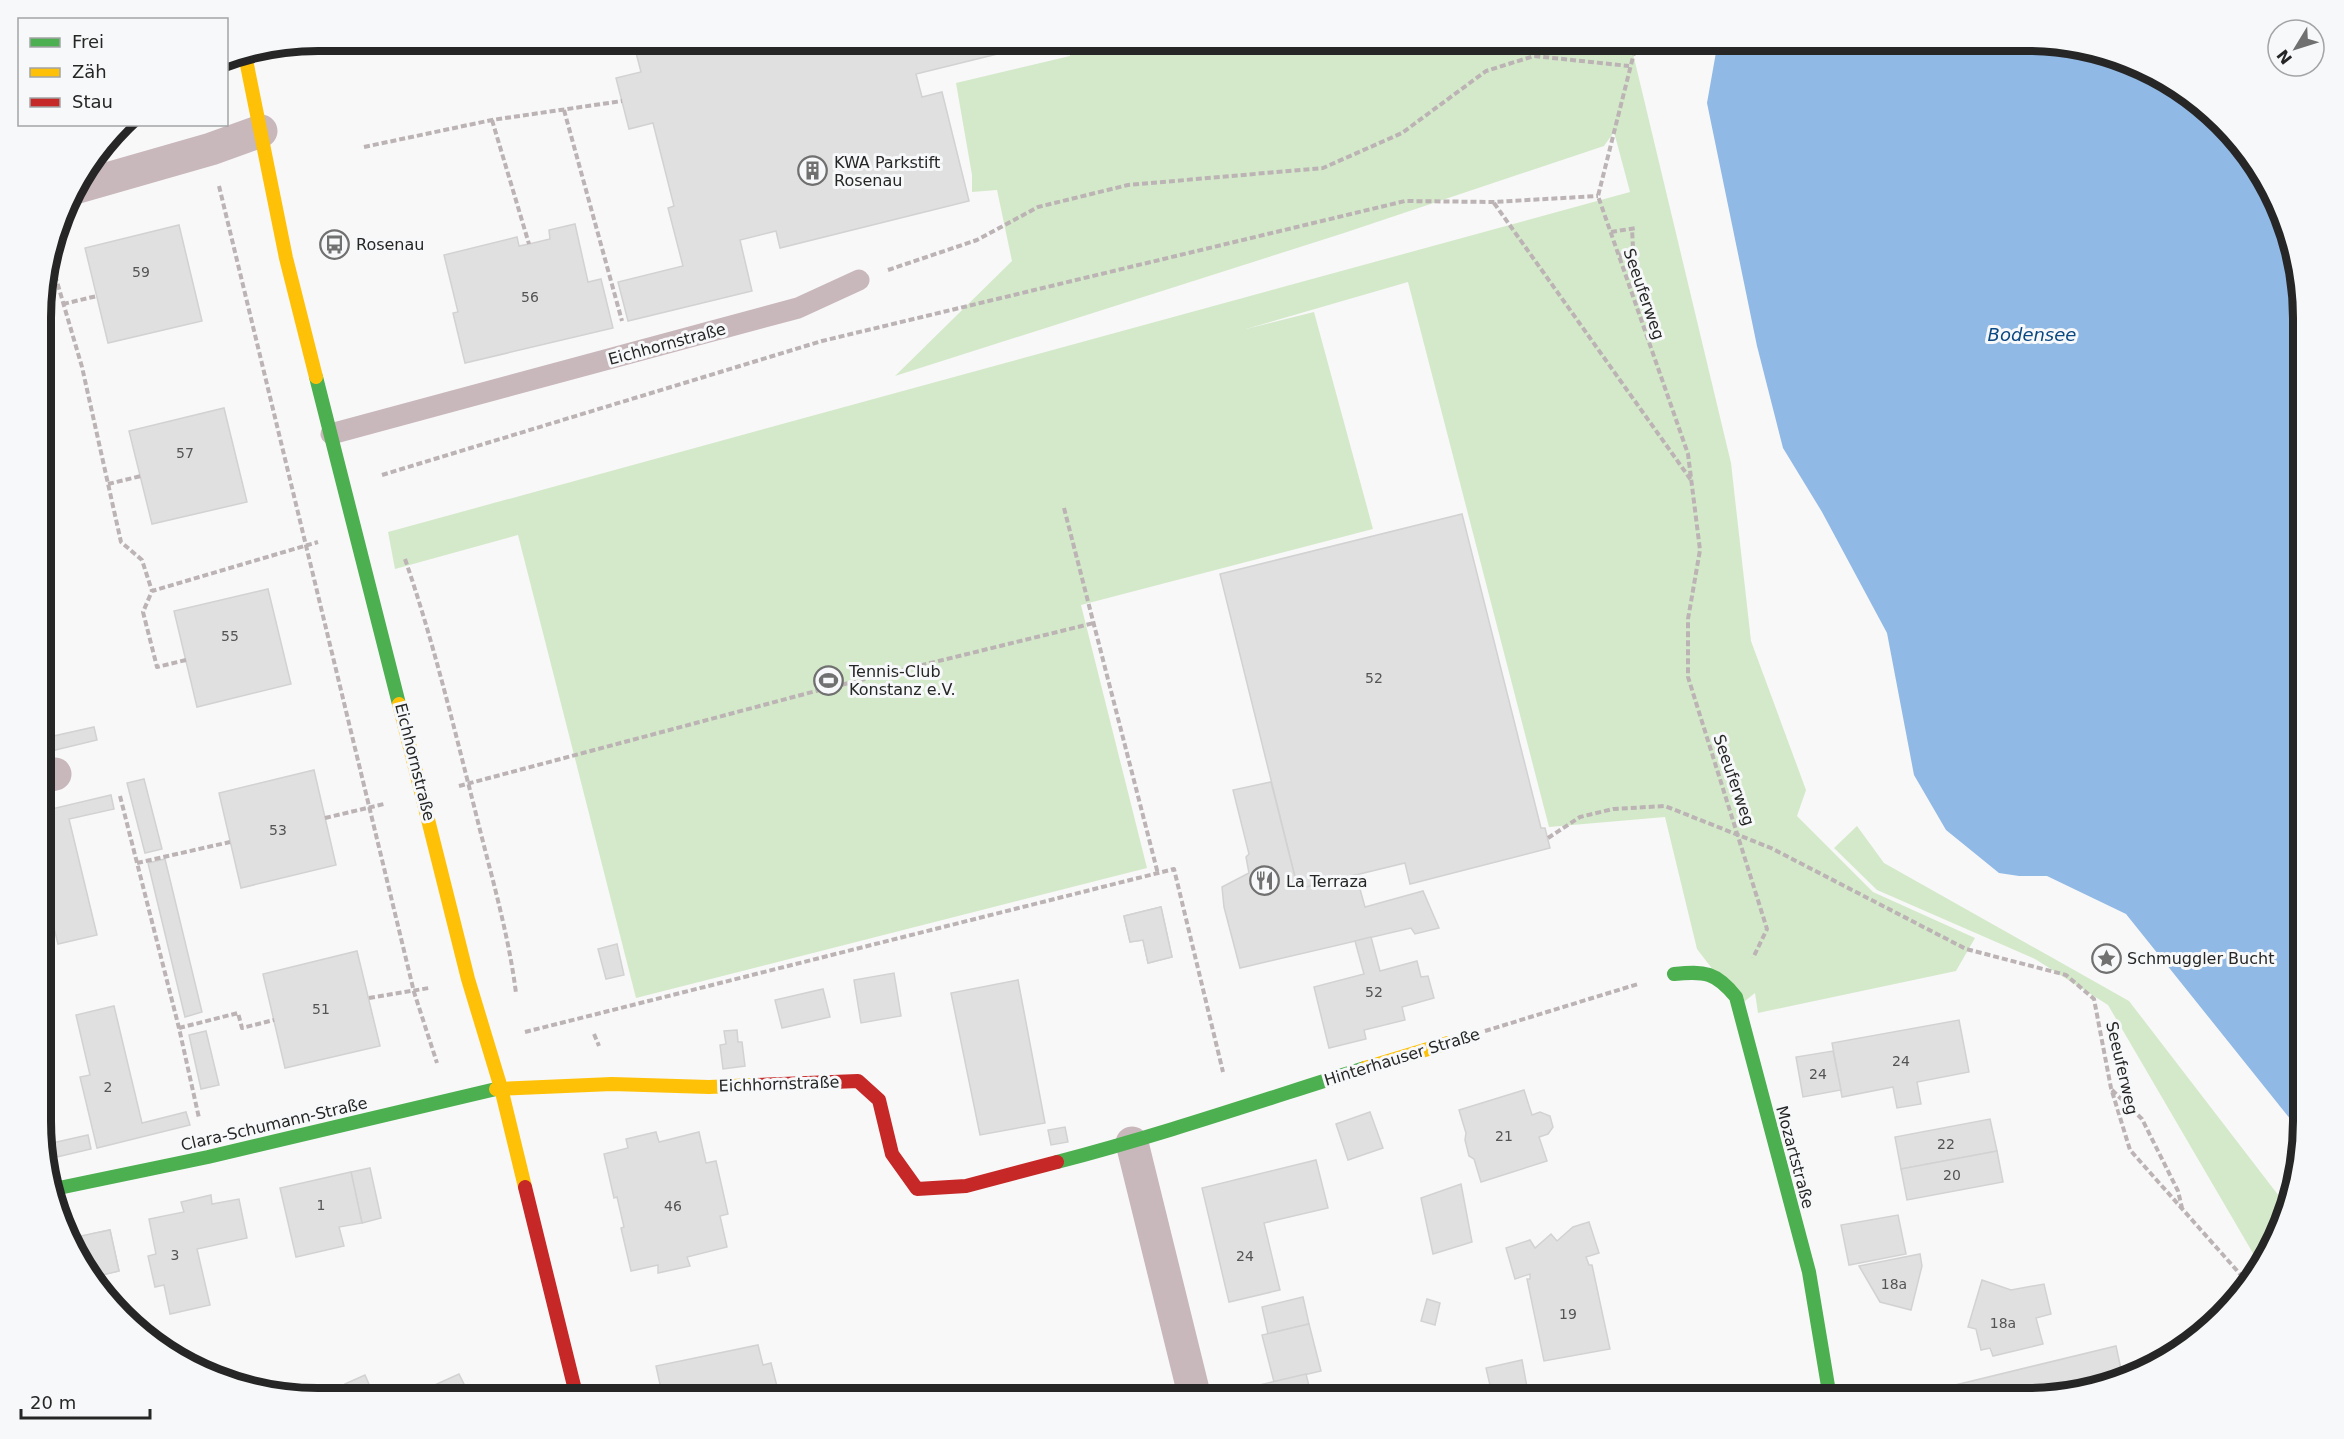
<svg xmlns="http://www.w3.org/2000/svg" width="2344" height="1439" viewBox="0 0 2344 1439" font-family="'DejaVu Sans',sans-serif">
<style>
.green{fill:#d4e9ca}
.water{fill:#91b9e5}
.building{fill:#e0e0e0;stroke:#d3d2d2;stroke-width:1.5}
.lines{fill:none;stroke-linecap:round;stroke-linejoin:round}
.path{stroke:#bcb3b5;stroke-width:4;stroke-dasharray:6 3;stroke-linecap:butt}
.lane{stroke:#c8b7bb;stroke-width:21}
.street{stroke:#c8b7bb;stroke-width:33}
.fast{stroke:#4caf50;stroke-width:14}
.slow{stroke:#ffc107;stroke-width:14}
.jam{stroke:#c62828;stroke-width:14}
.labels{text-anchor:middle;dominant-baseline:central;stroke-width:6;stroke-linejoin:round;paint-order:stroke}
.number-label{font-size:14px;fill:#545454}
.poi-label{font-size:16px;fill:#262626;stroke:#f7f8f9;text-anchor:start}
.street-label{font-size:16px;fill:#262626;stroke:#f7f8f9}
.water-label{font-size:18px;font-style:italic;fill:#0a4883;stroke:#f7f8f9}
.rim{fill:none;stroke:#262626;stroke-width:8}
</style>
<rect width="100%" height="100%" fill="#f8f8f8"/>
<g class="green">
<polygon points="1069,41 1630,41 1731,463 1751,641 1806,790 1797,816 1873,892 1975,938 1956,971 1758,1013 1755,993 1740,1005 1697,949 1665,817 1549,827 1408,282 1246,329 1314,312 1373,529 1081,605 1147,868 636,998 518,535 395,569 388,532 1630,192 1614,132 1604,146 1344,233 895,376 1012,261 997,190 972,192 972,175 956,83 1070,56"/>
<polygon points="1857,826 1884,863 2129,1001 2289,1209 2261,1267 2108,1005 2035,959 1877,890 1834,848"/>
</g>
<polygon class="water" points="1718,41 2026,41 2098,50 2180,87 2266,180 2303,301 2303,1135 2126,914 2047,876 2019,876 1999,873 1946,830 1914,775 1887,633 1822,512 1783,448 1757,346 1707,103"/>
<g class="building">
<polygon points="633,41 1050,41 916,74 922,97 942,92 969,201 780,248 776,231 740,240 752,291 628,321 618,282 683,266 668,208 674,206 653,123 629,129 616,78 641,72"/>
<polygon points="575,224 588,282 601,279 613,328 465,363 453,313 458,312 444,255 517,237 519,246 529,244 550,239 549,230"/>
<polygon points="179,225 202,321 108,343 85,248"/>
<polygon points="224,408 247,502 152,524 129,431"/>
<polygon points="1462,514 1541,828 1545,828 1550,848 1410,884 1405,863 1298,889 1220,574"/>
<polygon points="268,589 291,684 197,707 174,611"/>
<polygon points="43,710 49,737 94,727 97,740 43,753"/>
<polygon points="314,770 336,865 241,888 219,793"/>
<polygon points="144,779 162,849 145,853 127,783"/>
<polygon points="1271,782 1298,889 1356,875 1365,907 1423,891 1439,928 1415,934 1411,928 1240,968 1224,907 1222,887 1249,873 1246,857 1249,854 1233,790"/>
<polygon points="111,795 114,809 69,819 97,935 58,944 43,884 43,811"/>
<polygon points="165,859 202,1012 185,1017 148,863"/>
<polygon points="1161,907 1172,957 1148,963 1143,940 1130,942 1124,916"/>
<polygon points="1161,907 1172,957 1148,963 1143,940 1130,942 1124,916"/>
<polygon points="1371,937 1380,971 1417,961 1421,977 1428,976 1434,998 1402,1007 1405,1020 1364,1030 1366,1039 1329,1048 1314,987 1364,974 1355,941"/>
<polygon points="617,944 624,975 606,979 598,949"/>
<polygon points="357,951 380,1046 285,1068 263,974"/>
<polygon points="894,973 901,1016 861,1023 854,980"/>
<polygon points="1018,980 1045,1123 980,1135 951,993"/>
<polygon points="823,989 830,1017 782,1028 775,1000"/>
<polygon points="114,1006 142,1123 186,1112 190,1125 97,1148 80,1077 90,1075 76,1015"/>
<polygon points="1959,1020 1969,1072 1917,1082 1921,1104 1897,1108 1893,1087 1842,1097 1832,1043"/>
<polygon points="737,1030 738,1042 742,1042 745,1066 723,1069 720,1045 726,1044 724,1031"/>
<polygon points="206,1031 219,1085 201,1089 189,1035"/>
<polygon points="1833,1051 1841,1090 1803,1097 1796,1057"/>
<polygon points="1524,1090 1532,1115 1540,1112 1550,1116 1553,1127 1548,1134 1539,1137 1547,1161 1481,1182 1474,1159 1469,1156 1465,1140 1466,1133 1459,1110"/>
<polygon points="1370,1112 1383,1148 1348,1160 1336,1124"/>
<polygon points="1990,1119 1997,1151 1901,1169 1895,1137"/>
<polygon points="1065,1127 1068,1142 1051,1145 1048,1130"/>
<polygon points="656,1132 659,1142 699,1132 706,1163 716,1161 728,1214 720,1216 727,1247 687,1257 690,1266 658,1273 658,1265 631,1271 621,1228 624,1227 617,1197 614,1198 604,1154 628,1148 626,1139"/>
<polygon points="88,1135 91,1149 44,1160 43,1145"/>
<polygon points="1997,1151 2003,1182 1907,1200 1901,1169"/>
<polygon points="1316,1160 1328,1208 1264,1223 1280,1290 1229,1302 1202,1188"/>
<polygon points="370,1168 381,1218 362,1223 351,1172"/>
<polygon points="351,1172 362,1223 339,1227 344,1246 296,1257 280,1188"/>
<polygon points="1461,1184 1472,1242 1433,1254 1421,1198"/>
<polygon points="211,1195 212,1204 239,1199 247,1238 197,1249 210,1305 170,1314 164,1285 155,1287 148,1256 156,1254 149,1219 184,1212 181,1202"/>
<polygon points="1898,1215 1906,1254 1849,1265 1841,1225"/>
<polygon points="1589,1222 1599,1253 1586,1257 1589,1265 1592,1265 1610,1349 1544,1361 1527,1279 1530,1279 1530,1274 1515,1279 1506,1248 1530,1240 1535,1248 1551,1234 1557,1241 1573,1227"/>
<polygon points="110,1230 119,1271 101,1275 91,1234"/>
<polygon points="110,1230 119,1271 94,1277 78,1260 71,1238"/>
<polygon points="1920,1254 1922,1266 1911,1310 1880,1302 1859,1266"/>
<polygon points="1982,1280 2011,1290 2044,1284 2051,1314 2036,1318 2043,1344 1993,1356 1990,1348 1981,1350 1976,1329 1968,1327"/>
<polygon points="1303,1297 1309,1324 1268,1334 1262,1307"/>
<polygon points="1427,1299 1440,1303 1435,1325 1421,1321"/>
<polygon points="1309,1324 1321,1371 1274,1382 1262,1335"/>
<polygon points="758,1345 763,1365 771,1363 780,1398 663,1398 656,1366"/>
<polygon points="2116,1346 2122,1374 2043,1398 1915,1398 1914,1395"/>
<polygon points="1522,1360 1529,1398 1493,1398 1486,1368"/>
<polygon points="459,1374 471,1398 406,1398"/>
<polygon points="1306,1374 1312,1398 1249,1398 1247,1388"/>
<polygon points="365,1375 375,1398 351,1398 345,1384"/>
</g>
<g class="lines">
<g class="path">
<polyline points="1637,41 1598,196 1688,454 1700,550 1688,619 1688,677 1767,929 1753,958"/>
<polyline points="564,110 622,321"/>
<polyline points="492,120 529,244"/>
<polyline points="364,147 492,120 622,101"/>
<polyline points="219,186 414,992 437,1063"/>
<polyline points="1494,203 1691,480"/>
<polyline points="1611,232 1636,228"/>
<polyline points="1619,256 1630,253 1633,249 1632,228"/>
<polyline points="50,258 82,367 121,542 142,560 152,591"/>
<polyline points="888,270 977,240 1038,207 1128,185 1323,168 1402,133 1486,71 1534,56 1629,66"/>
<polyline points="63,304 97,296"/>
<polyline points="382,475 822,341 1405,201 1493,202 1598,196"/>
<polyline points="108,484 141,476"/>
<polyline points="1064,508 1158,874"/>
<path d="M405 559C433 640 453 724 474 806 489 868 508 930 516 993"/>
<polyline points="186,660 157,667 143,612 152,591 318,542"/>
<polyline points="459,786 816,691 1094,623"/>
<polyline points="120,796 179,1028 199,1118"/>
<polyline points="325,818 384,804"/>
<polyline points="1548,838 1580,817 1613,809 1665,806 1771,848 1966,949 2066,975 2094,999 2111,1088 2130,1150 2248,1283"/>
<polyline points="137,863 230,842"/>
<polyline points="369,998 429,988"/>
<polyline points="179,1028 238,1013 242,1028 274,1020"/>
<polyline points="1485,1031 1638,984"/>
<polyline points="525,1032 1174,869 1223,1072"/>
<polyline points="594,1034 599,1046"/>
<polyline points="2112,1090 2142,1119 2178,1191 2182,1208"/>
</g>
<polyline class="lane" points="331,434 798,308 859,280"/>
<g class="street">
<polyline points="75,188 211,149 261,131"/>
<polyline points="43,777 55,774"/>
<polyline points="1132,1143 1195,1398"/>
</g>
<g class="fast">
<polyline points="316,377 399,704"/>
<path d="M1674 974C1705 971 1716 972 1736 997L1809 1272 1830 1398"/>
<path d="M1057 1162C1161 1135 1263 1100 1365 1068"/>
<polyline points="54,1189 208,1157 496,1089"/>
</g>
<g class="slow">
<polyline points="245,55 286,258 316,377"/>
<polyline points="399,704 468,979 501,1088 525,1187"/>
<polyline points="1365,1068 1448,1043"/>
<polyline points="496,1089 612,1084 709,1087 755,1085"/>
</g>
<g class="jam">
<polyline points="755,1085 858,1081 879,1100 892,1154 917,1189 966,1186 1057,1162"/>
<polyline points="525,1187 577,1398"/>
</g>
</g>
<defs>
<symbol id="building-ring" viewBox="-11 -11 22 22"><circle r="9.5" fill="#f7f8f9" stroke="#707070" stroke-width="1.5"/><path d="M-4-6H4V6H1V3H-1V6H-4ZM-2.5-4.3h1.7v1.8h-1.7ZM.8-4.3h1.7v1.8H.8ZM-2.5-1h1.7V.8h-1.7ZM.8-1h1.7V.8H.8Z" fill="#707070"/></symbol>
<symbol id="bus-ring" viewBox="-11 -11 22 22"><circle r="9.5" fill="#f7f8f9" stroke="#707070" stroke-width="1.5"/><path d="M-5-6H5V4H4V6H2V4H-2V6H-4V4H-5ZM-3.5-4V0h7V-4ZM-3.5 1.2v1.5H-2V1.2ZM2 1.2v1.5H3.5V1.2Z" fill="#707070"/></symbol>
<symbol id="stadium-ring" viewBox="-11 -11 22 22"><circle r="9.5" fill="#f7f8f9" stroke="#707070" stroke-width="1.5"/><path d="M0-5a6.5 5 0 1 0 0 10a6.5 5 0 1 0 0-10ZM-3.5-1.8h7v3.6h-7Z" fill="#707070"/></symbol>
<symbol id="restaurant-ring" viewBox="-11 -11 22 22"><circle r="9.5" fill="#f7f8f9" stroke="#707070" stroke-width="1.5"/><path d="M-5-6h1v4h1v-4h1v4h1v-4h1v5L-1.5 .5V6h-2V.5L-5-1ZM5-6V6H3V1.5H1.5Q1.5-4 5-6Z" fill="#707070"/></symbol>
<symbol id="sight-ring" viewBox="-11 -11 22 22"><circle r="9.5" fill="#f7f8f9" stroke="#707070" stroke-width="1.5"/><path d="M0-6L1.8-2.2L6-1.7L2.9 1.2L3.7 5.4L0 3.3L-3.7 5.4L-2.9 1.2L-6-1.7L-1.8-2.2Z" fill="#707070"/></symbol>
</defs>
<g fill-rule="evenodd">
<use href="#building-ring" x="796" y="154" width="33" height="33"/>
<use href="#bus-ring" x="318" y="228" width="33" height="33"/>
<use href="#stadium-ring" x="812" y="664" width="33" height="33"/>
<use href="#restaurant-ring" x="1248" y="864" width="33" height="33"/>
<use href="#sight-ring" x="2090" y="942" width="33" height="33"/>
</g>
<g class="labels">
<g class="number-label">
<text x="141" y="272">59</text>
<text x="530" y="297">56</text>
<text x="185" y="453">57</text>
<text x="230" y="636">55</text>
<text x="1374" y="678">52</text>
<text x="278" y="830">53</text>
<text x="1374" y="992">52</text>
<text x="321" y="1009">51</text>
<text x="1901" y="1061">24</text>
<text x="1818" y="1074">24</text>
<text x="108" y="1087">2</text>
<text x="1504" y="1136">21</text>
<text x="1946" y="1144">22</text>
<text x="1952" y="1175">20</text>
<text x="321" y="1205">1</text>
<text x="673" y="1206">46</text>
<text x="175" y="1255">3</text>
<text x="1245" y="1256">24</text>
<text x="1894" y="1284">18a</text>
<text x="1568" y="1314">19</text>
<text x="2003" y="1323">18a</text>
</g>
<g class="poi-label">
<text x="834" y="162">KWA Parkstift<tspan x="834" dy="18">Rosenau</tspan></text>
<text x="356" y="244">Rosenau</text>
<text x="849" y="671">Tennis-Club<tspan x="849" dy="18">Konstanz e.V.</tspan></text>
<text x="1286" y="881">La Terraza</text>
<text x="2127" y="958">Schmuggler Bucht</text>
</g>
<g class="street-label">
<text transform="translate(1644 294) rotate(71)">Seeuferweg</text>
<text transform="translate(667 344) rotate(-15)">Eichhornstraße</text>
<text transform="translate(415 762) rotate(76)">Eichhornstraße</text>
<text transform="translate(1734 780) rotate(71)">Seeuferweg</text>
<text transform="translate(1402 1057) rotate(-17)">Hinterhauser Straße</text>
<text transform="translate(2122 1068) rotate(77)">Seeuferweg</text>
<text transform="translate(779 1084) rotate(-2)">Eichhornstraße</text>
<text transform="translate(274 1124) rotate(-13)">Clara-Schumann-Straße</text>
<text transform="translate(1795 1157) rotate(75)">Mozartstraße</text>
</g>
<g class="water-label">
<text x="2032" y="334">Bodensee</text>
</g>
</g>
<path d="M0 0H2344V1439H0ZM318 51H2026A267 267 0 0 1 2293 318V1121A267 267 0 0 1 2026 1388H318A267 267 0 0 1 51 1121V318A267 267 0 0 1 318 51Z" fill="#f7f8f9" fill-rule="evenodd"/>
<path class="rim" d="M318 51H2026A267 267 0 0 1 2293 318V1121A267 267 0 0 1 2026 1388H318A267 267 0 0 1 51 1121V318A267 267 0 0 1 318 51Z"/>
<rect x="18" y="18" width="210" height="108" fill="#f7f8f9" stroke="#a3a4a5" stroke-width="1.5"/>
<rect x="30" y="38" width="30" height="9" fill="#4caf50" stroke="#a3a4a5" stroke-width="1.5"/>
<text x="72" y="48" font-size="18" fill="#262626">Frei</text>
<rect x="30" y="68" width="30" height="9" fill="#ffc107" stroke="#a3a4a5" stroke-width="1.5"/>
<text x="72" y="78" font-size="18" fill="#262626">Zäh</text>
<rect x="30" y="98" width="30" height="9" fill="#c62828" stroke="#a3a4a5" stroke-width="1.5"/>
<text x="72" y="108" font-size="18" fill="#262626">Stau</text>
<g transform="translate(2296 48) rotate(232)"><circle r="28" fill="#f7f8f9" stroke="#a3a4a5" stroke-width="1.5"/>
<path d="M0-4.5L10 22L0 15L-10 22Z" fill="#707070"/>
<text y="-9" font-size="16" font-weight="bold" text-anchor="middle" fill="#262626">N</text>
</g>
<path d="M21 1409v9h129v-9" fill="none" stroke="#262626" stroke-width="3"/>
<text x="30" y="1409" font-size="18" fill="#262626" stroke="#f7f8f9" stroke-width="4.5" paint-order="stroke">20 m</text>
</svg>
